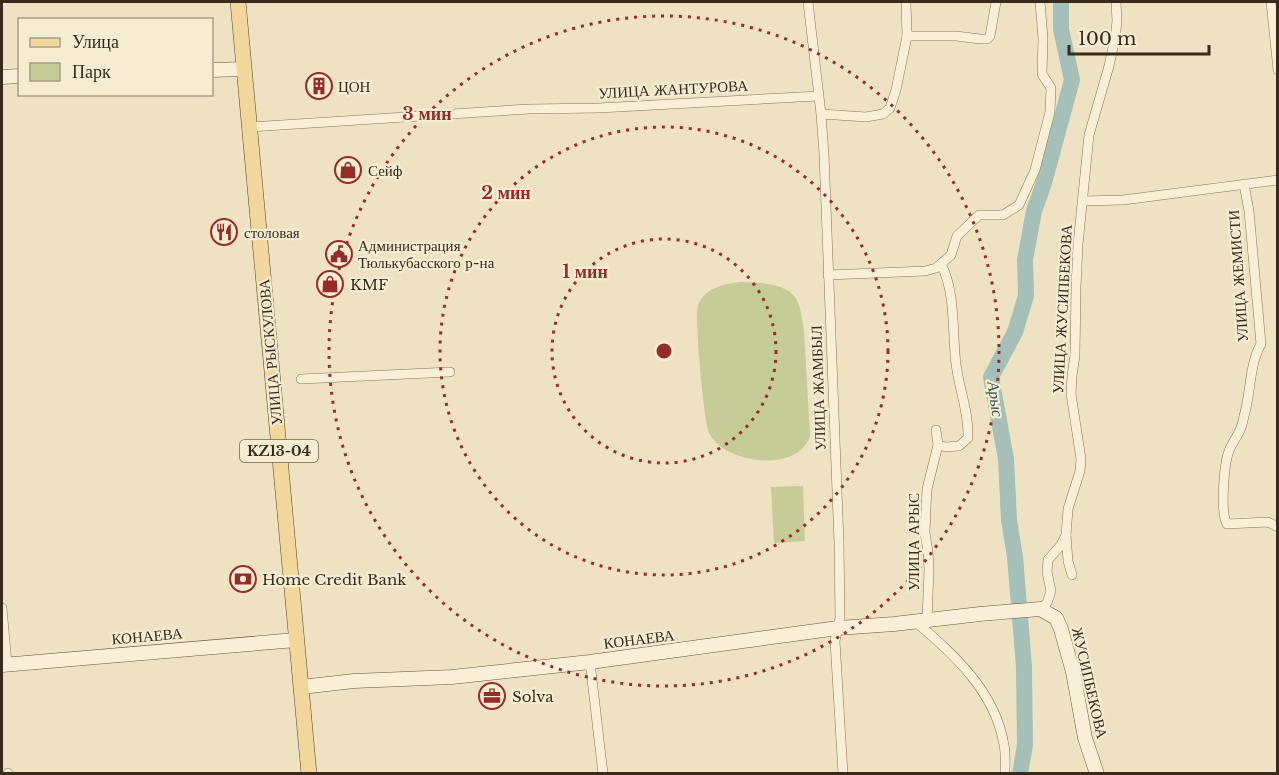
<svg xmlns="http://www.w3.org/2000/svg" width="1279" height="775" viewBox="0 0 1279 775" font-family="'Libre Baskerville',serif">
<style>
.green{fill:#c5cc97}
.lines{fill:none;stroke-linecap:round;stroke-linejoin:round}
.river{stroke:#a5c0b9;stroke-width:16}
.street-casing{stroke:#88735a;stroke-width:10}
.secondary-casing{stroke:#69543d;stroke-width:15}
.primary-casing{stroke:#55412e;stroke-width:16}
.street{stroke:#f9efd6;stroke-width:9}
.secondary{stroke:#f9efd6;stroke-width:14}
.primary{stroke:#f1d79b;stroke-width:15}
.ring{fill:none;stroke:#962b2a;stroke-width:3;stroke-dasharray:3 6}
.labels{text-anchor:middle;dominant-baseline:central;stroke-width:4.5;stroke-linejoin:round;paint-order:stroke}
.shield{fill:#f5ecd2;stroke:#716554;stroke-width:1.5}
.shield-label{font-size:14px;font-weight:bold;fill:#382b1e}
.poi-label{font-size:15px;fill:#382b1e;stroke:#f5ecd2;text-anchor:start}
.street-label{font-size:15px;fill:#382b1e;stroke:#f5ecd2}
.water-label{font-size:16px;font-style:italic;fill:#2d5755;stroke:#f5ecd2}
.centre{fill:#962b2a;stroke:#f5ecd2;stroke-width:3}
.ring-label{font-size:18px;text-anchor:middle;font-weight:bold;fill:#962b2a;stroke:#f5ecd2;stroke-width:4.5;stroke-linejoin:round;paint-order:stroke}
</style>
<rect width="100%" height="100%" fill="#eee2c3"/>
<g class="green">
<path d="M740 282 762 283 778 286 789 291 796 298 800 308 804 331 810 436C810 436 807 444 806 444 788 472 723 462 709 433 704 421 694 316 698 305 705 288 723 284 740 282Z"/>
<polygon points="803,486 805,541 774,543 771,487"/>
</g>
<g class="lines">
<polyline class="river" points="1020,774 1025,745 1024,667 1015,557 1009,520 1006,459 991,377 1015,332 1026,296 1025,260 1034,211 1044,183 1072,80 1061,29 1061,2"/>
<defs>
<g id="street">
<polyline points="808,2 821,114 824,154 839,543 840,618 835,641 843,774"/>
<polyline points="1271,2 1278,70"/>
<polyline points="907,36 956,36 980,39 987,39 990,36 996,2"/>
<polyline points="821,114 866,117 883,114 890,108 896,90 907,36 906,2"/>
<polyline points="250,127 529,109 599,108 818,96"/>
<path d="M1244 184 1249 211 1261 344C1249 365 1251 393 1244 416 1243 422 1241 429 1238 434 1235 440 1231 445 1229 451 1224 464 1220 513 1227 524L1268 522 1278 527"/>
<polyline points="1083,201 1123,200 1278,180"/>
<polyline points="828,275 925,271 936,268 951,255 957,236 979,215 1003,215 1019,205 1035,170 1050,112 1051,88 1042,74 1043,38 1040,2"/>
<polyline points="301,379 450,372"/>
<path d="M938 445 946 447 959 446 968 438C969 412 959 389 956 364 952 333 956 292 941 264"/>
<polyline points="1066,535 1068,561 1072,575"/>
<polyline points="2,608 7,664"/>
<polyline points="1040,609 1047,603 1051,591 1047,572 1048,560 1061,545 1066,535 1068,509 1080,471 1081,459 1071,394 1072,376 1075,355 1076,287 1078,244 1089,135 1109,66 1115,38 1117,21 1116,2"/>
<polyline points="927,620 929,570 928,552 925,533 926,507 927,489 938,445 936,430"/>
<path d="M916 622C955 656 995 691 1004 745 1006 754 1005 764 1005 774"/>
<polyline points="590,662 603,774"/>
<polyline points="8,773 8,774"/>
</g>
<g id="secondary">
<polyline points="212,70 244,69"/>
<polyline points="2,77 20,76"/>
<polyline points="2,665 296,640"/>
<polyline points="301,687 354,681 452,677 590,662 838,628 894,624 980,614 1040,609 1056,618 1061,629 1073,672 1085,738 1097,774"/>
</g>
<polyline id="primary" points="238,2 309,774"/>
</defs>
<use href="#street" class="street-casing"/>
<use href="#secondary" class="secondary-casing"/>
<use href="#primary" class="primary-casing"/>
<use href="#street" class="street"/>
<use href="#secondary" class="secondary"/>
<use href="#primary" class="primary"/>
</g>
<g class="ring">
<circle cx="664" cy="351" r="112"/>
<circle cx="664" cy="351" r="224"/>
<circle cx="664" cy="351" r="335"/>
</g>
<defs>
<symbol id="building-ring" viewBox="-11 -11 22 22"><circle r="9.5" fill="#f5ecd2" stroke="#962b2a" stroke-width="1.5"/><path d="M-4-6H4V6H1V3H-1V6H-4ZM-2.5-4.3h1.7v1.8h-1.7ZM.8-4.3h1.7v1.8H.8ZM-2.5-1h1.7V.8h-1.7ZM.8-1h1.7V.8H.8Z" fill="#962b2a"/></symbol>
<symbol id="shop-ring" viewBox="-11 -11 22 22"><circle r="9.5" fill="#f5ecd2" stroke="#962b2a" stroke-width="1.5"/><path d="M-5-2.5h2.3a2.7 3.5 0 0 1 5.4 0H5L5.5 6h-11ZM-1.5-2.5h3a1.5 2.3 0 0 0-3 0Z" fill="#962b2a"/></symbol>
<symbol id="restaurant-ring" viewBox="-11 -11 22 22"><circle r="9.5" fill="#f5ecd2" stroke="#962b2a" stroke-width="1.5"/><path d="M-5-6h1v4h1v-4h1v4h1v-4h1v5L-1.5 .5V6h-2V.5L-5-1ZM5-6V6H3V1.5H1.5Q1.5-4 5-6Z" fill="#962b2a"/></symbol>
<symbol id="civic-ring" viewBox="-11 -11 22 22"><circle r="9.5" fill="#f5ecd2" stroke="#962b2a" stroke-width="1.5"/><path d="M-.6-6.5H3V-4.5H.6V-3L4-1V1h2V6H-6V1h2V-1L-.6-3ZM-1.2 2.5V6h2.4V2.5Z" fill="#962b2a"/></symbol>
<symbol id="bank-ring" viewBox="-11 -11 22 22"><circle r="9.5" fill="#f5ecd2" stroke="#962b2a" stroke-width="1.5"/><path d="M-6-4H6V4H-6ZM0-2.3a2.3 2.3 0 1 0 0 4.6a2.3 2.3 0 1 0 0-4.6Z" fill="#962b2a"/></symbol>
<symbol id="office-ring" viewBox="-11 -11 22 22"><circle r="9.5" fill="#f5ecd2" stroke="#962b2a" stroke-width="1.5"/><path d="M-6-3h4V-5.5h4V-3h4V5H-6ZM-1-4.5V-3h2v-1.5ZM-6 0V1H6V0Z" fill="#962b2a"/></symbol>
</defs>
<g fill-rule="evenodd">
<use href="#building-ring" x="304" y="71" width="30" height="30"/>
<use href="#shop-ring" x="333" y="155" width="30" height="30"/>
<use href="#restaurant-ring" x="209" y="217" width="30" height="30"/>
<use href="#civic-ring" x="324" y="239" width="30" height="30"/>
<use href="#shop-ring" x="315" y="269" width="30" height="30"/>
<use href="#bank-ring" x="228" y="564" width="30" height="30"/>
<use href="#office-ring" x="477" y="681" width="30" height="30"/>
</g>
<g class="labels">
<rect class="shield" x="240" y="440" width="78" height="22" rx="4.5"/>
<g class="shield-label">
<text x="279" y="451">KZ13-04</text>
</g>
<g class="poi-label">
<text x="338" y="86">ЦОН</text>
<text x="368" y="170">Сейф</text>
<text x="244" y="232">столовая</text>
<text x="358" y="245">Администрация<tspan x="358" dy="17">Тюлькубасского р-на</tspan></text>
<text x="350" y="284">KMF</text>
<text x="262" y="579">Home Credit Bank</text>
<text x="512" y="696">Solva</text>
</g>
<g class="street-label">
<text transform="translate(673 89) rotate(-3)">УЛИЦА ЖАНТУРОВА</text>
<text transform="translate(1238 276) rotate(-94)">УЛИЦА ЖЕМИСТИ</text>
<text transform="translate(1062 309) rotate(-87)">УЛИЦА ЖУСИПБЕКОВА</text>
<text transform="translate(270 352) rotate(-95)">УЛИЦА РЫСКУЛОВА</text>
<text transform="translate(818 388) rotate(-92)">УЛИЦА ЖАМБЫЛ</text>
<text transform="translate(913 542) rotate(-90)">УЛИЦА АРЫС</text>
<text transform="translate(147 636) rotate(-5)">КОНАЕВА</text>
<text transform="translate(639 639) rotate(-7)">КОНАЕВА</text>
<text transform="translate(1090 683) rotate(77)">ЖУСИПБЕКОВА</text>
</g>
<g class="water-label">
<text transform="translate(996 399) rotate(82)">Арыс</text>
</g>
</g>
<circle cx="664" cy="351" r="9" class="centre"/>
<g class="ring-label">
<text x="427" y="120">3 мин</text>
<text x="506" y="199">2 мин</text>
<text x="585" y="278">1 мин</text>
</g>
<rect width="1279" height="775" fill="none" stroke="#382b1e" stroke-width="6"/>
<rect x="18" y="18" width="195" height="78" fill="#f5ecd2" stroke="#a99f8a" stroke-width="1.5"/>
<rect x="30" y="38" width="30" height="9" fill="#f1d79b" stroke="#a99f8a" stroke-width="1.5"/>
<text x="72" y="48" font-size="18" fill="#382b1e">Улица</text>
<rect x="30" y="63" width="30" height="18" fill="#c5cc97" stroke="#a99f8a" stroke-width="1.5"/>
<text x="72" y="78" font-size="18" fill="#382b1e">Парк</text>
<path d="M1069 45v9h140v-9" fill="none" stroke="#382b1e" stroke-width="3"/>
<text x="1078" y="45" font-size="18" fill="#382b1e" stroke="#f5ecd2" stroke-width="4.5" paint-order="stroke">100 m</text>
</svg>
